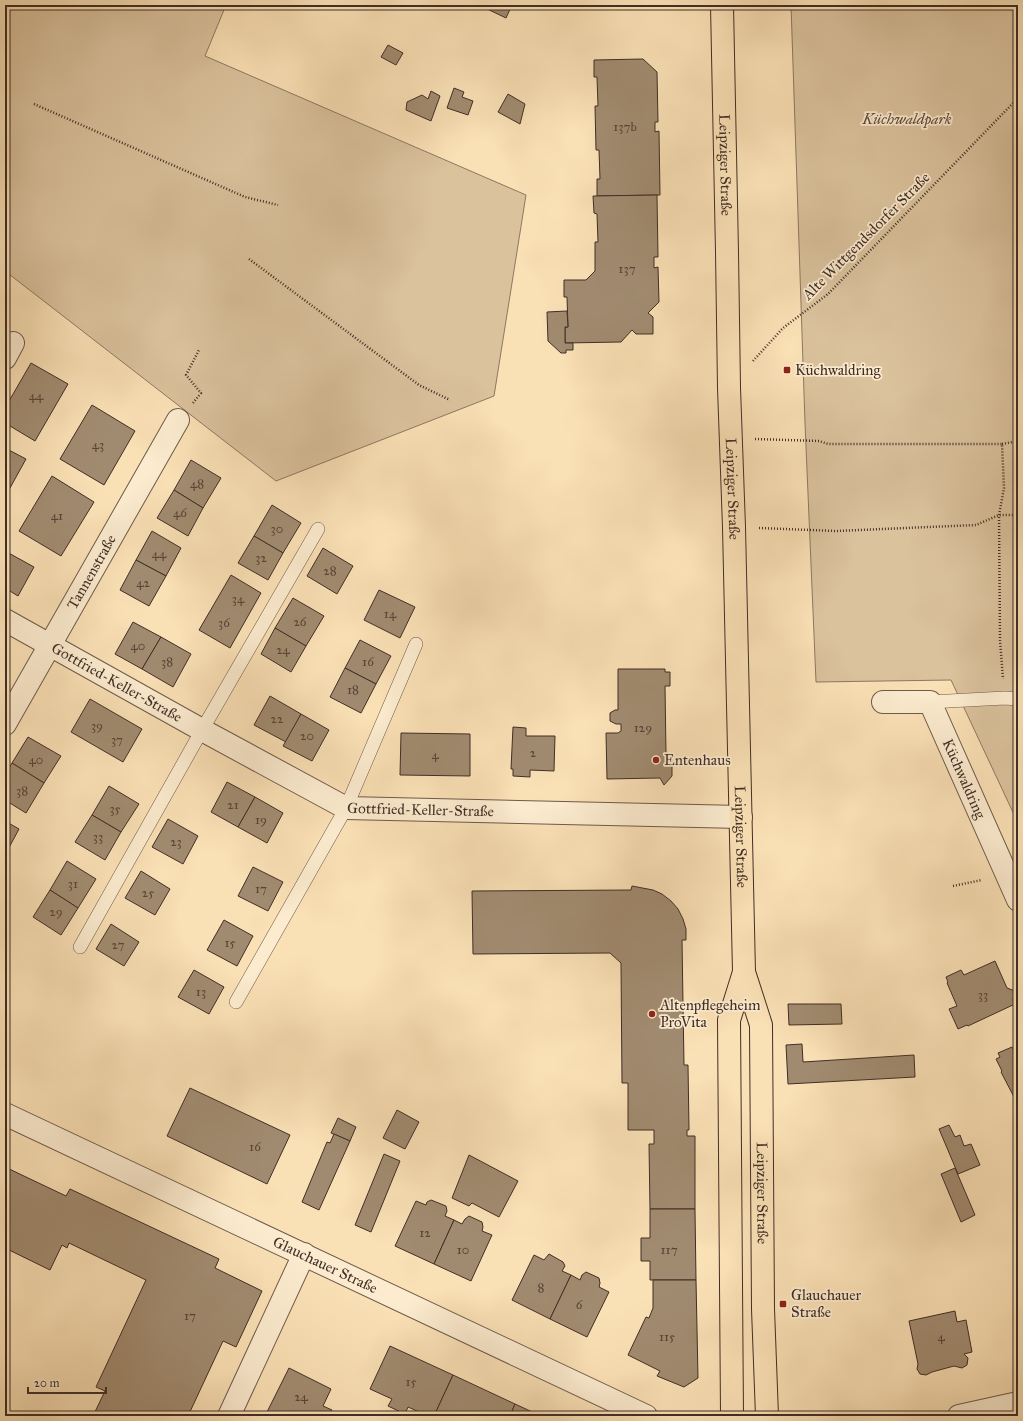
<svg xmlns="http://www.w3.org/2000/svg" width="1023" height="1421" viewBox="0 0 1023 1421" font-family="'IM FELL Great Primer',serif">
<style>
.green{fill:#dac29d;stroke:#8d7862}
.building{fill:#a18b70;stroke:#402e26}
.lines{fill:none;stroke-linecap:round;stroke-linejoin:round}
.service-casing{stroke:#6e5a4a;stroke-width:14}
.minor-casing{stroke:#6e5a4a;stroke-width:24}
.primary-casing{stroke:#402e26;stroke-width:24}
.path{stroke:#402e26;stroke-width:2.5;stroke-dasharray:1 2;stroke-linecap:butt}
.service{stroke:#fcebcf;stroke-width:13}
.minor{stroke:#fcebcf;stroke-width:22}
.primary{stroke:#fae0b5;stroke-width:22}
.poi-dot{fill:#8f2418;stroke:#fcebcf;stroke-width:1.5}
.labels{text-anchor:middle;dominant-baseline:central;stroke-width:3.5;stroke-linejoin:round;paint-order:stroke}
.number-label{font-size:13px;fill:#584538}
.park-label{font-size:15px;font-style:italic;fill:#5f4c3e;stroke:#fcebcf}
.street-label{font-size:15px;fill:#402e26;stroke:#fcebcf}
.poi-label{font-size:15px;fill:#402e26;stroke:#fcebcf;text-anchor:start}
</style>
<rect width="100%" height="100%" fill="#fae0b5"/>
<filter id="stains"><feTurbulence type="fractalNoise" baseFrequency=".005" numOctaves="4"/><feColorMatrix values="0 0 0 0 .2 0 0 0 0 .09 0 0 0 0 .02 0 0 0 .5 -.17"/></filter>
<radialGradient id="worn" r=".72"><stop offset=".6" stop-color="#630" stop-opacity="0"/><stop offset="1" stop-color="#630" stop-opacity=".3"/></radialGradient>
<g class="green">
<polygon points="5,5 226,5 205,56 526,195 494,396 276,481 5,271"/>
<polygon points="791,5 1018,5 1018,823 951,680 816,682 805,423"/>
</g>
<g class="building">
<polygon points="484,5 512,5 506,18 483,7"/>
<polygon points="388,45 403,53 396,65 381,57"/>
<polygon points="643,59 657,72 658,122 655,122 655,132 659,131 660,195 597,196 597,179 600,179 599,150 596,150 595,106 598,106 597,77 594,77 594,60"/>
<polygon points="454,88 464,92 462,97 473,101 468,115 447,108"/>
<polygon points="431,91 440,96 431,121 406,110 407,102 422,95 428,99"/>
<polygon points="508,94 525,104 520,124 498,112"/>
<polygon points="657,195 658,257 654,257 654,268 658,267 659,302 648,313 653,317 653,334 636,334 632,330 621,342 565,343 565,327 568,327 567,297 564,297 564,280 586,280 595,271 595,242 598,242 597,214 594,213 593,196"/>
<polygon points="567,311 568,327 565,327 565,343 573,343 573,350 566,350 566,353 561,353 548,341 547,312"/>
<polygon points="31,363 68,384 35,441 5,423 5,408"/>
<polygon points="92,405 135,431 104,485 60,459"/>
<polygon points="5,448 26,459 5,497"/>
<polygon points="191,460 221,478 203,508 174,490"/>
<polygon points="52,476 94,502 61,556 19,531"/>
<polygon points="174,490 203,508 188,536 157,518"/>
<polygon points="272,505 301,523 283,553 254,536"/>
<polygon points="152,531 181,548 166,576 136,560"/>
<polygon points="254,536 283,553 268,580 238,563"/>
<polygon points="323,548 353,566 337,594 307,576"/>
<polygon points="5,551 34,567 18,596 5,588"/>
<polygon points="136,560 166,576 149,606 120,590"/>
<polygon points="231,575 261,593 230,648 199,630"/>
<polygon points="379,590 415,607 400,638 364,620"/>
<polygon points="293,598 324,616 306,646 275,628"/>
<polygon points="133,622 161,637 142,669 115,654"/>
<polygon points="275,628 306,646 291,672 261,654"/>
<polygon points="161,637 191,654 173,687 142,669"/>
<polygon points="360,640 391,656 376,684 345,668"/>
<polygon points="345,668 376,684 361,713 330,697"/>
<polygon points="618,669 665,669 665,672 670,672 670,686 665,686 666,754 666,760 672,760 672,776 664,785 660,778 607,779 606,733 618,733 621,731 621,724 616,724 610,721 610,713 615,710 618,710"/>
<polygon points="270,696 301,714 286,742 254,725"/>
<polygon points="90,699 142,729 123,762 71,732"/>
<polygon points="301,714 329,730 312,761 283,746"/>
<polygon points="513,727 526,728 526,736 555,736 554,771 530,770 530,777 513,776 513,769 511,769"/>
<polygon points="401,733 470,734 470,776 400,775"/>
<polygon points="28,737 61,756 44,783 12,763"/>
<polygon points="12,763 44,783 26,813 5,800 5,775"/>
<polygon points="227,782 255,797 238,827 211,812"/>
<polygon points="109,786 139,804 121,832 92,815"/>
<polygon points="255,797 283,813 267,843 238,827"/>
<polygon points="92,815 121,832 105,860 75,842"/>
<polygon points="168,819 198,836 183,864 152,847"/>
<polygon points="5,821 19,829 5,855"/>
<polygon points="67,861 96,879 78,908 50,890"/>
<polygon points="253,867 283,882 268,911 238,896"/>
<polygon points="141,871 170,889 155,915 125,898"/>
<polygon points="632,886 653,890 662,894 671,901 678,909 683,919 686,929 686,940 682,940 684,1065 688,1065 689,1130 687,1130 687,1136 695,1136 695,1209 650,1209 649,1144 654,1144 654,1130 628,1130 628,1083 622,1083 621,963 610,953 473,954 472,891 631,890"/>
<polygon points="50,890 78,908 61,935 33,917"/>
<polygon points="224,920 253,936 237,966 207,950"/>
<polygon points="111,924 139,942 124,966 96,949"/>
<polygon points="995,961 1007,988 1015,991 1013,1000 1015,1004 968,1026 967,1025 958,1029 949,1009 957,1006 947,983 948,982 946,977 961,970 964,975"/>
<polygon points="194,970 224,987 209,1014 178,997"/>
<polygon points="788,1004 841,1004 842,1024 789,1025"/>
<polygon points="802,1044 803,1062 914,1055 915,1077 788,1084 786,1045"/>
<polygon points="1012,1047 1014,1051 1018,1049 1018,1095 1014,1097 1001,1072 1002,1071 996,1059 1000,1057 998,1053"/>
<polygon points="190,1088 290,1135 267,1184 167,1136"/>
<polygon points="397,1110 419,1122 405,1149 383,1138"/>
<polygon points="338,1118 356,1127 350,1141 331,1133"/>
<polygon points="949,1125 955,1137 960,1135 964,1146 971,1144 980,1165 958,1174 939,1129"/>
<polygon points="334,1134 350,1141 319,1210 302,1202 327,1142 330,1143"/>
<polygon points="384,1154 400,1161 371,1232 355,1225"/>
<polygon points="469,1155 518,1181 499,1217 472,1203 469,1206 452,1198"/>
<polygon points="5,1167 66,1196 70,1189 219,1259 215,1268 262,1291 236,1347 223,1341 188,1416 93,1416 105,1391 96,1387 146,1280 69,1243 67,1248 62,1245 50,1270 5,1248"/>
<polygon points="955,1168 975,1215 961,1222 941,1174"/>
<polygon points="431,1200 446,1206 447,1211 445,1216 454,1220 434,1264 395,1246 416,1201 426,1205 427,1202"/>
<polygon points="650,1209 695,1209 696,1280 650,1280 650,1261 641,1261 641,1238 650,1238"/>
<polygon points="469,1216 482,1222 483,1227 482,1231 492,1235 471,1281 434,1264 454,1220 462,1224 465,1219"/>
<polygon points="549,1254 563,1262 565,1266 562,1271 571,1275 550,1319 512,1300 534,1255 544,1260"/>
<polygon points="586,1272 599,1278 600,1283 599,1287 609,1292 587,1337 550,1319 571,1275 580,1280 582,1275"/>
<polygon points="653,1280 696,1280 698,1378 684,1387 657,1376 660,1371 628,1355 646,1317 649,1318 653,1308"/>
<polygon points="955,1311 957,1322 966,1320 972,1352 964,1354 968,1358 967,1365 962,1368 954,1366 932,1372 926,1375 920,1374 917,1369 918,1364 909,1321"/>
<polygon points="390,1346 453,1375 434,1416 428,1416 408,1407 405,1414 388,1406 392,1399 370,1389"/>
<polygon points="289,1368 331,1389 323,1406 332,1410 329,1416 265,1416"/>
<polygon points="453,1375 515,1404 510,1416 434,1416"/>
<polygon points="515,1404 541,1416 510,1416"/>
</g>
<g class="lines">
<defs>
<g id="service">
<polyline points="930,702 1005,698 1018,699"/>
<polyline points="80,947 202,730 318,529"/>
<polyline points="236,1002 346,808 416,644"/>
</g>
<g id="minor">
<polyline points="5,358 13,343"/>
<path id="s1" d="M5 620 202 730 346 808 741 817"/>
<path id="s2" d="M883 702H930L1018 900"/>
<path id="s3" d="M5 724 178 420"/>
<path id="s4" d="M5 1114 646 1416"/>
<polyline points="229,1416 304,1254"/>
<polyline points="959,1416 1018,1403"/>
</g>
<g id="primary">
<path id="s5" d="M722 5 727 252 729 388 734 527 744 972 761 1025 763 1309 767 1416"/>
<polyline points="732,1416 729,1020 744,972"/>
</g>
</defs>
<use href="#service" class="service-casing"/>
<use href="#minor" class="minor-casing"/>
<use href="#primary" class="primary-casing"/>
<g class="path">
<polyline points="34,104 245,197 278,205"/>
<polyline points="249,259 419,385 450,400"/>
<polyline points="753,361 783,328 828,294 1018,98"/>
<polyline points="193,403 201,393 186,375 199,350"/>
<polyline points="755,439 819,441 828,444 1002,444 1004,488 999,515 1000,640 1003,679"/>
<polyline points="1002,444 1018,441"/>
<polyline points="759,528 836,531 976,525 999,515 1018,515"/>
<polyline points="953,886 982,880"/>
</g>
<use href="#service" class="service"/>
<use href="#minor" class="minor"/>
<use href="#primary" class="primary"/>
</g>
<g class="poi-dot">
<rect x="783" y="366" width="8" height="8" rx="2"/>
<circle cx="656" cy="760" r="4"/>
<circle cx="652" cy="1014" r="4"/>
<rect x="779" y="1300" width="8" height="8" rx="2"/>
</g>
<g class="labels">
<g class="number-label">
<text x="625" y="127">137b</text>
<text x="627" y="269">137</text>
<text x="36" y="396">44</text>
<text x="98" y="445">43</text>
<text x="197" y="484">48</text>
<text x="180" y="513">46</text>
<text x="57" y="516">41</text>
<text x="277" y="529">30</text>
<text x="159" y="554">44</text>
<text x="261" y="558">32</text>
<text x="330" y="571">28</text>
<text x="143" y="583">42</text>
<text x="238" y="599">34</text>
<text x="390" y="614">14</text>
<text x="300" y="622">26</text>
<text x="224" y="623">36</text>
<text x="138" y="646">40</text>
<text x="283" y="650">24</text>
<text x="167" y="662">38</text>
<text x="368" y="662">16</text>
<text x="353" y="690">18</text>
<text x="277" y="719">22</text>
<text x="97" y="726">39</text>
<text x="643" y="728">129</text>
<text x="307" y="736">20</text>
<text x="117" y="740">37</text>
<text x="533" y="753">2</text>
<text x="435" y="755">4</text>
<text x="36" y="760">40</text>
<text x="22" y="791">38</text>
<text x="233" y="805">21</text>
<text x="115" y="809">35</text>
<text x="261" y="820">19</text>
<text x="98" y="837">33</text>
<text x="176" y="842">23</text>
<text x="73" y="884">31</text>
<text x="261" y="889">17</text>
<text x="148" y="893">25</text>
<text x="56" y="912">29</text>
<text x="230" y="943">15</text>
<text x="118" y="945">27</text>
<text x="201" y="992">13</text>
<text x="983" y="995">33</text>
<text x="255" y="1147">16</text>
<text x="425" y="1233">12</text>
<text x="463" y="1250">10</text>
<text x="669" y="1250">117</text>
<text x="541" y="1288">8</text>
<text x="579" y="1305">6</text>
<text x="190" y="1316">17</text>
<text x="667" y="1337">115</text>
<text x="941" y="1337">4</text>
<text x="411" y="1382">15</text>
<text x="301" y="1397">24</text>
</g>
<g class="park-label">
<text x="907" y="119">Küchwaldpark</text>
</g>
<g class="street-label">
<text stroke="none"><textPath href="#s5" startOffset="160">Leipziger Straße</textPath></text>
<text transform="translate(866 236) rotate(-45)">Alte Wittgendsdorfer Straße</text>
<text stroke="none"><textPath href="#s5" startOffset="484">Leipziger Straße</textPath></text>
<text stroke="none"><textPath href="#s3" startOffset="175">Tannenstraße</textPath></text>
<text stroke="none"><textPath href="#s1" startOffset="128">Gottfried-Keller-Straße</textPath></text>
<text stroke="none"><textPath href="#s2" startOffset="131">Küchwaldring</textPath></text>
<text stroke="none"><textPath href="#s1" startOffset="464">Gottfried-Keller-Straße</textPath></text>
<text stroke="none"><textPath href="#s5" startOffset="832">Leipziger Straße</textPath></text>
<text stroke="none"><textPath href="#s5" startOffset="1191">Leipziger Straße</textPath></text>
<text stroke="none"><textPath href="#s4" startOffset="354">Glauchauer Straße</textPath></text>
</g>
<g class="poi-label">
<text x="795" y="370">Küchwaldring</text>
<text x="664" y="760">Entenhaus</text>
<text x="660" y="1005">Altenpflegeheim<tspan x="660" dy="17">ProVita</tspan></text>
<text x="791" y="1295">Glauchauer<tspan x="791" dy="17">Straße</tspan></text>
</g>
</g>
<rect width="1023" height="1421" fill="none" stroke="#fae0b5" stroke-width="20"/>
<rect x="6" y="6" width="1011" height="1409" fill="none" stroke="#402e26" stroke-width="2"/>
<rect x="10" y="10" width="1003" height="1401" fill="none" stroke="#402e26"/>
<path d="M28 1387v6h78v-6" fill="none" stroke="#402e26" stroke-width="2"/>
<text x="34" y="1387" font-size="12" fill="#402e26" stroke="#fcebcf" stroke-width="3" paint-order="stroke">20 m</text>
<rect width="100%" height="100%" filter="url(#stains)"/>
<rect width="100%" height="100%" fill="url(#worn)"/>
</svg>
